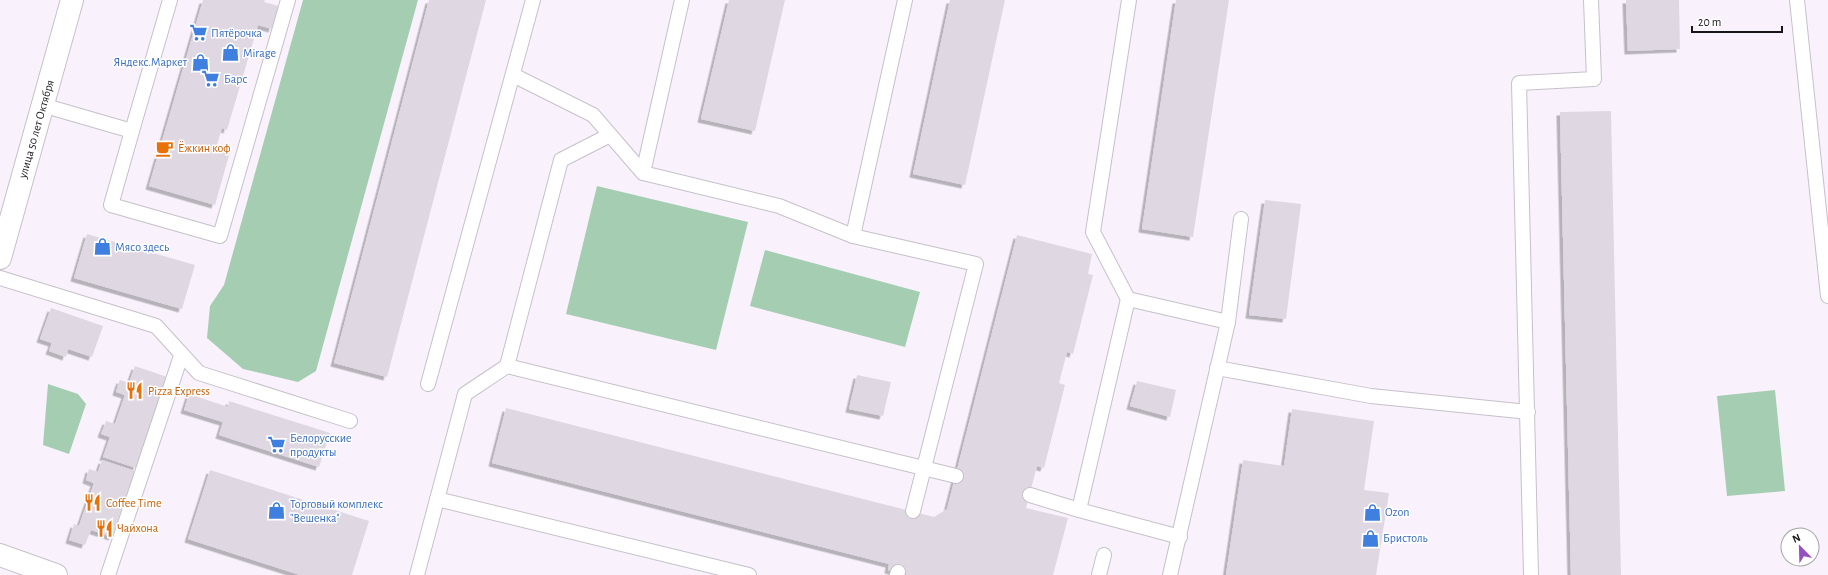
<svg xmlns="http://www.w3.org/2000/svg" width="1828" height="575" viewBox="0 0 1828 575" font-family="'Alegreya Sans',sans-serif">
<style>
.green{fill:#a5cdb2}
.building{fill:#dfd8e2;filter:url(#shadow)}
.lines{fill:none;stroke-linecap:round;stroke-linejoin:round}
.lane-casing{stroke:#c7c0ca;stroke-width:16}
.secondary-casing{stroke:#c7c0ca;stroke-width:24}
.lane{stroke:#fff;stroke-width:14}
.secondary{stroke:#fff;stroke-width:22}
.labels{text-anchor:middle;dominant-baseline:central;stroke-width:3;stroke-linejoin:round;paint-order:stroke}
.shop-label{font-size:12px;fill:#366cbe;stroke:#fff;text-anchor:start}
.street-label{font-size:12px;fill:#181519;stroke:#fff}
.food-label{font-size:12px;fill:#c56008;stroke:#fff;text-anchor:start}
</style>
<defs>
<filter id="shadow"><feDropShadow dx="-3.5" dy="3.5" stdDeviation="0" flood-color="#0004"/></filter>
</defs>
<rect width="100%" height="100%" fill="#f9f2fc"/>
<g class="green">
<polygon points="303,0 418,0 316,371 298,382 243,369 207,338 210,306 224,285"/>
<polygon points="597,186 748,222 716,350 566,314"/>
<polygon points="765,250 920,292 905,347 750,306"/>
<polygon points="48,384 78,394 86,404 69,454 43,445"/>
<polygon points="1775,390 1785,491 1727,496 1717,396"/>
</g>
<g class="building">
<polygon points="203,0 265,0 264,2 279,6 272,29 258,25 227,130 222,128 216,148 230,152 215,205 149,186"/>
<polygon points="429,0 486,0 387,377 334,363"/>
<polygon points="729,0 785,0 755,131 701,119"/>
<polygon points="950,0 1005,0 965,185 913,174"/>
<polygon points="1176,0 1229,0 1193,237 1142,229"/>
<polygon points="1626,0 1679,0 1680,49 1628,51"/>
<polygon points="1611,111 1621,575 1571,575 1560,112"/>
<polygon points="1265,200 1301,204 1286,319 1249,315"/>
<polygon points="87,234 195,265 182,309 74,278"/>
<polygon points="1017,235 1092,254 1088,274 1093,275 1073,354 1067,352 1059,383 1065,385 1044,468 1037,466 1026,508 1068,518 1053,575 909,575 888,570 889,564 492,463 506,408 934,517 947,509"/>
<polygon points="51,308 103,326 92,357 68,349 66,357 49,351 52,343 40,339"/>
<polygon points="135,366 167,377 136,468 103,457 110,437 101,434 106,421 115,424 125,395 116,392 118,385 120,380 129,383"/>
<polygon points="857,375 891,382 883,416 849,409"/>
<polygon points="1137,381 1176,390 1170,417 1130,406"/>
<polygon points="189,394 228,407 229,401 330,433 319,467 219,435 223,422 184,410"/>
<polygon points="1292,409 1374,421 1364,490 1389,493 1376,575 1226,575 1243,460 1284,466"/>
<polygon points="102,460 135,471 112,537 91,530 85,545 69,540 74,524 79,526 94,483 86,480 89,469 98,472"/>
<polygon points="210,470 369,521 352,575 300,575 188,539"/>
</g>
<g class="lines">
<defs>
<g id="lane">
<polyline points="1129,0 1093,232 1128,299 1228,322 1170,575"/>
<polyline points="1797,0 1828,296"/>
<polyline points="513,75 593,115 643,173 779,206 853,236 976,264 913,511"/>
<polyline points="42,105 132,131 170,0"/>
<polyline points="132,131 111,205 220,236 288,0"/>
<polyline points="643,173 682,0"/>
<polyline points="853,236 905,0"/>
<polyline points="0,278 156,326 199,373 350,421"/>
<polyline points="1128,299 1079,510 1180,537"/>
<polyline points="1228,322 1241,219"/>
<polyline points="507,366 956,476"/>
<polyline points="1217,368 1371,396 1528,412"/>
<polyline points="428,384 533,0"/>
<polyline points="1030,495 1079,510"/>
<polyline points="437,499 749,575"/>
<polyline points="108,575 181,356"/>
<polyline points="417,575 465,394 507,366 561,160 610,135"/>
<polyline points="897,575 898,572"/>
<polyline points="1099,575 1104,555"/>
<polyline points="1531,575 1519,83 1594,79 1591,0"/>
</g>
<g id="secondary">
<polyline points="0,258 72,0"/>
<polyline points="0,555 56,575"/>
</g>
</defs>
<use href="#lane" class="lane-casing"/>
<use href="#secondary" class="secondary-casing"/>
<use href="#lane" class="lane"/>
<use href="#secondary" class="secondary"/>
</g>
<defs>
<symbol id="supermarket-bare" viewBox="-9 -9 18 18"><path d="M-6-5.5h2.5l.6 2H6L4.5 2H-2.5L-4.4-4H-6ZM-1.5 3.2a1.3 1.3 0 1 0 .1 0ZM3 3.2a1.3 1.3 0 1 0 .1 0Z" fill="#3f7fe0" stroke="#fff" stroke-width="2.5" paint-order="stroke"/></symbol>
<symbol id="shop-bare" viewBox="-9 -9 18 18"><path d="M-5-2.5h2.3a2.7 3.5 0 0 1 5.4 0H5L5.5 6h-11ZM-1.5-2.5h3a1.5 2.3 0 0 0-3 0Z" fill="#3f7fe0" stroke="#fff" stroke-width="2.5" paint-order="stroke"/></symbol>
<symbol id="cafe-bare" viewBox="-9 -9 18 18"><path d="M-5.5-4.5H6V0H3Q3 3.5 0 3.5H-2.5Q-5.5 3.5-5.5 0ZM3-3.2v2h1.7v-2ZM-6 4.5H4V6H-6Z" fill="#e8710a" stroke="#fff" stroke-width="2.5" paint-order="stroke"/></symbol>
<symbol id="restaurant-bare" viewBox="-9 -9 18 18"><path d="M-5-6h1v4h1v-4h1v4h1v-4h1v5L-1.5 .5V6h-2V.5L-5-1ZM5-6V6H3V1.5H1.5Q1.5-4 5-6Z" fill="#e8710a" stroke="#fff" stroke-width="2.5" paint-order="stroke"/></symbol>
</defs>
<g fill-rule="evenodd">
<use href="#supermarket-bare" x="186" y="20" width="25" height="25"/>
<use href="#shop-bare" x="218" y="40" width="25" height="25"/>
<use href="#shop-bare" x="188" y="50" width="25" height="25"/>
<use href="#supermarket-bare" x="198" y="66" width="25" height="25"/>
<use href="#cafe-bare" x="152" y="136" width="25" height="25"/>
<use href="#shop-bare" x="90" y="234" width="25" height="25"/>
<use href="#restaurant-bare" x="122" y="378" width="25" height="25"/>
<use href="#supermarket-bare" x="264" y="432" width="25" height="25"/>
<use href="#restaurant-bare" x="80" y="490" width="25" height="25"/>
<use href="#shop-bare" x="264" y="498" width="25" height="25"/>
<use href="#shop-bare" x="1360" y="500" width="25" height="25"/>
<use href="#restaurant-bare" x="92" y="516" width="25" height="25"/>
<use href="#shop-bare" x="1358" y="526" width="25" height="25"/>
</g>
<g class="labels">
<g class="shop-label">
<text x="211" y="33">Пятёрочка</text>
<text x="243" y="53">Mirage</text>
<text x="187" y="62" text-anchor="end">Яндекс.Маркет</text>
<text x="224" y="79">Барс</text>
<text x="115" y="247">Мясо здесь</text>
<text x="290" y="438">Белорусские<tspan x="290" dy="14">продукты</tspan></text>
<text x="290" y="504">Торговый комплекс<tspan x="290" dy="14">"Вешенка"</tspan></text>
<text x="1385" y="512">Ozon</text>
<text x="1383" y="538">Бристоль</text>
</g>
<g class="street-label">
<text transform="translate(36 129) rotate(-74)">улица 50 лет Октября</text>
</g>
<g class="food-label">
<text x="178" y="148">Ёжкин коф</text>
<text x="148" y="391">Pizza Express</text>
<text x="106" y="503">Coffee Time</text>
<text x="117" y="528">Чайхона</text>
</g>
</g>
<g transform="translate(1800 547) rotate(337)"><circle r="19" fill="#ffffff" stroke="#a3a1a3"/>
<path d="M0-3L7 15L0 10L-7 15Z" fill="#9650c4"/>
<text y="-6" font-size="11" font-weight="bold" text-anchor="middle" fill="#181519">N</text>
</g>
<path d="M1692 26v6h90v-6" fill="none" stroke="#181519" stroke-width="2"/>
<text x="1698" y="26" font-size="12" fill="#181519" stroke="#ffffff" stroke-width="3" paint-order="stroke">20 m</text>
</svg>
